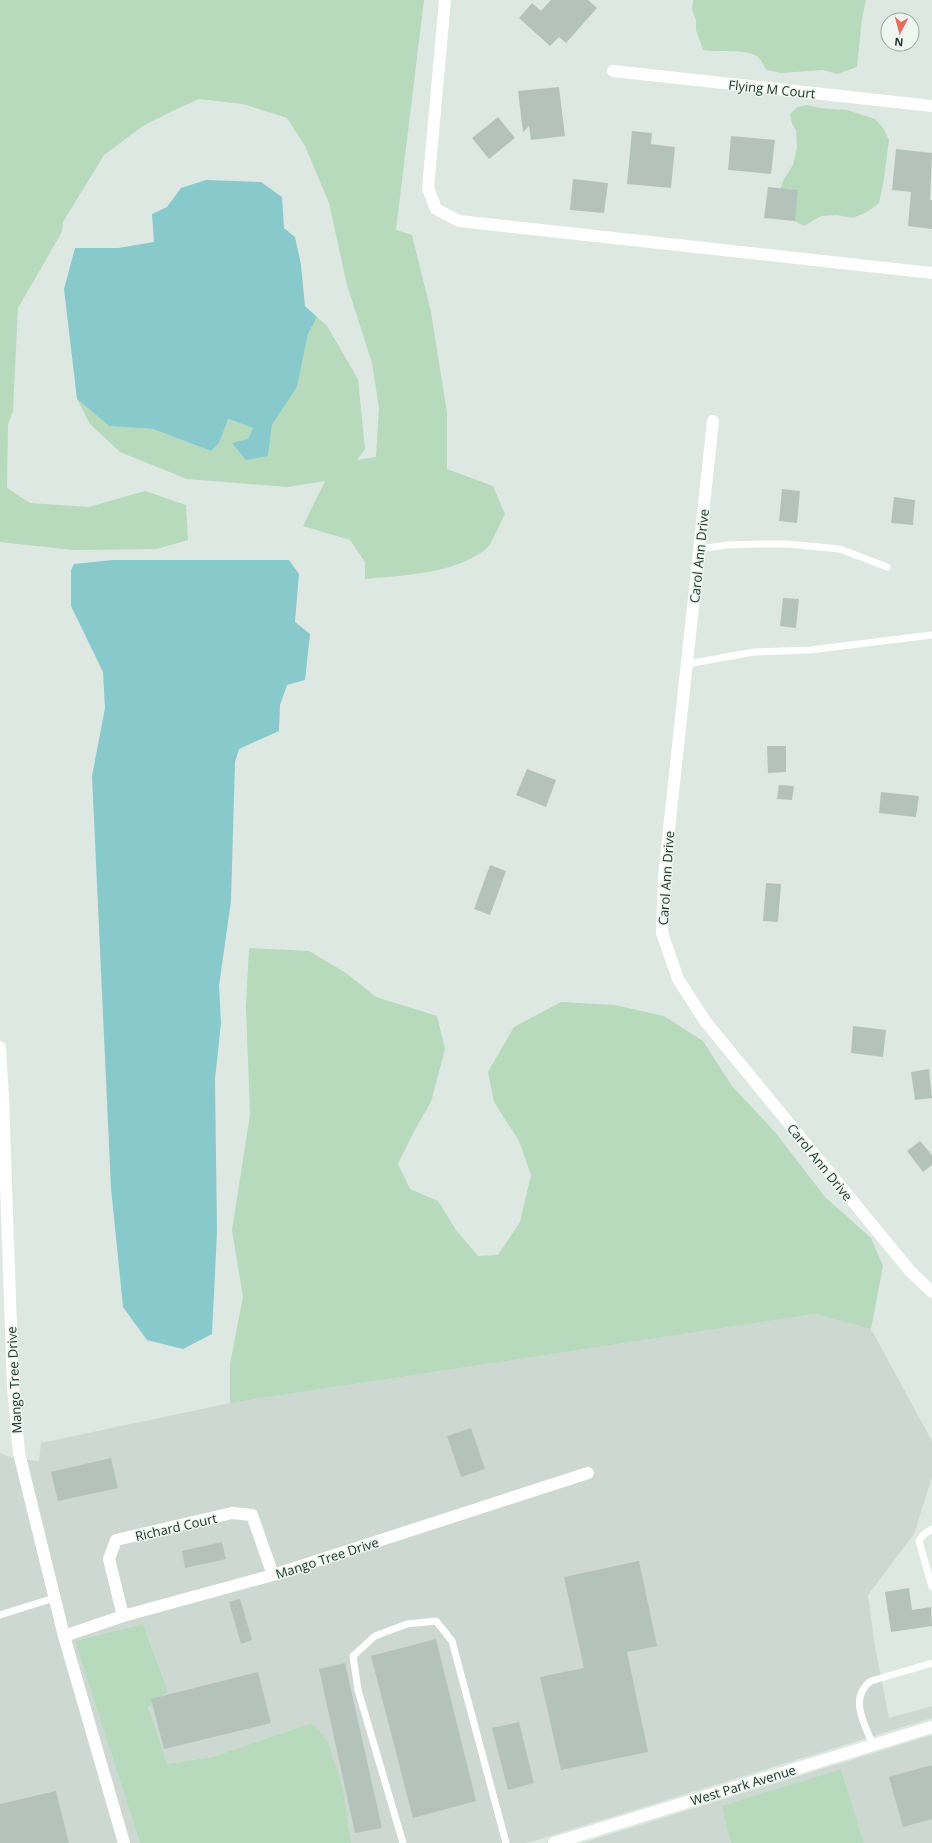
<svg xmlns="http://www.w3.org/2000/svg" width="932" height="1843" viewBox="0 0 932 1843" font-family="'Open Sans',sans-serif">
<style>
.built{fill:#ccd8d1}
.green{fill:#b7d9bc}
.water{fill:#88c9cb}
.building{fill:#b3c3bb}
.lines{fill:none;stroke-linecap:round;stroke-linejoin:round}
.service{stroke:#fff;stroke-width:7}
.minor{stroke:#fff;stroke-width:12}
.tertiary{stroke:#fff;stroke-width:12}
.labels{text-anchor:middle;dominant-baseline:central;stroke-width:3;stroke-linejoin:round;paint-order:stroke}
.street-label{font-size:13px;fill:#20372e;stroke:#eef6f1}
</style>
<rect width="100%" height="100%" fill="#dee8e2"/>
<g class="built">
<polygon points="815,1314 871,1329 932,1441 932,1477 914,1534 868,1595 875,1647 889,1718 932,1706 932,1718 527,1843 351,1843 343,1789 311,1723 212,1757 166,1764 148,1707 168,1692 143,1624 75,1641 140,1843 0,1843 0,1453 16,1459 39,1461 41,1443 230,1403"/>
<polygon points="932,1735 932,1843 864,1843 841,1769 723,1806 731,1843 582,1843"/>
</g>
<g class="green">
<path d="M0 0H424L396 230 412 235 431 312 447 413V469L493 486 505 514C500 523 492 544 486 549 454 574 404 575 365 579V562L350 540 303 526 325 481 287 487 187 479 120 452 90 424 77 399 109 426 153 429 211 451 219 443 227 419 253 428 248 439 268 456 272 425 297 387 308 334 317 317 327 326 358 379 365 449 357 460 376 457 379 408 372 363 347 285 329 203 305 146 287 118 243 104 199 99 177 109 143 126 104 155 63 222 62 232 18 308 13 411 8 424 7 488 30 503 89 507 145 491 186 505 188 540 157 549 73 550 0 542Z"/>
<path d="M693 0H866L862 19 857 67 837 74 823 70 781 73 767 70C764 67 762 60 758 57 746 48 718 53 703 50L696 30V20L692 10Z"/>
<polygon points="807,105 820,108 847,110 875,119 883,128 889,140 884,179 879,203 867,212 853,218 837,215 821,216 804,226 784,215 780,190 784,179 793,165 797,147 796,130 792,124 790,114 797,107"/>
<polygon points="249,948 309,951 346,973 376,997 437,1016 445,1049 431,1102 413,1133 398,1164 410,1189 438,1201 456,1230 478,1256 498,1255 520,1222 531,1175 519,1141 494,1102 488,1072 514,1027 561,1002 615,1005 664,1016 703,1041 732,1086 775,1132 825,1197 871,1238 883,1266 871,1329 815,1314 230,1403 230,1364 243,1297 232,1230 250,1115 246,1007"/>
<polygon points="143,1624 168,1692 148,1707 167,1764 212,1757 311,1723 327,1740 343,1789 351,1843 140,1843 75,1641"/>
<polygon points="841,1769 864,1843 731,1843 722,1806"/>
</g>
<g class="water">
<polygon points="206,180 261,182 282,197 284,228 295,237 301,265 305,306 317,317 308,334 297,387 272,425 268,456 246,460 232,443 248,439 253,428 228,419 219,443 211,451 153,429 109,426 77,399 64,289 75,248 118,248 154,242 152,214 167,207 181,188"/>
<polygon points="113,560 289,560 299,574 295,622 310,634 305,680 287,685 280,705 279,731 239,749 235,762 231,901 219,986 221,1023 215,1079 217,1232 212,1334 183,1349 147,1340 123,1307 111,1188 92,776 105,708 103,672 71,606 71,570 74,564"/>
</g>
<g class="building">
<polygon points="551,0 588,0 597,8 566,43 559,37 550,46 519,18 532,3 541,11"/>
<polygon points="559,87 565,136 531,140 529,126 523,132 518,91"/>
<polygon points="498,117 515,138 489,159 472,138"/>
<polygon points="632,131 652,133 651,144 675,147 671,188 627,184"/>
<polygon points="731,136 775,140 771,174 728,170"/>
<polygon points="896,149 932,153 930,200 932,200 932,229 908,226 911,192 892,190"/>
<polygon points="573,179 608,183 604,213 570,210"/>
<polygon points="768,187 798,190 795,221 764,218"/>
<polygon points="782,489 800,491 797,523 779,521"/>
<polygon points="894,497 915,500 913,525 891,523"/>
<polygon points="783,598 799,599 796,628 780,626"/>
<polygon points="767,746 786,746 786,772 768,773"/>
<polygon points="527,769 556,780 546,807 516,795"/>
<polygon points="779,785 794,786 792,800 777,799"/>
<polygon points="881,792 919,796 916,817 879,813"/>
<polygon points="490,865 506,871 490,915 474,909"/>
<polygon points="766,883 781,884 778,922 763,921"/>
<polygon points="853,1026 886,1030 883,1057 851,1053"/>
<polygon points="929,1069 932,1098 915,1100 911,1072"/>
<polygon points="920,1141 932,1155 932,1165 923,1172 907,1151"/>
<polygon points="471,1428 485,1469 461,1477 447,1436"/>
<polygon points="111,1458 118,1488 58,1501 51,1472"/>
<polygon points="222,1542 226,1559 185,1568 182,1551"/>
<polygon points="639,1561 657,1646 627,1652 648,1752 561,1770 540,1677 584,1668 564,1577"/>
<polygon points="909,1588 912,1610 931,1607 932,1626 891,1632 885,1592"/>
<polygon points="240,1599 252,1640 241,1644 229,1602"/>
<polygon points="436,1639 476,1801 413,1818 371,1656"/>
<polygon points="345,1663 382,1828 355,1833 319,1669"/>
<polygon points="258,1672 271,1723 164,1749 151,1699"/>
<polygon points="519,1722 534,1783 508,1790 492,1728"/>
<polygon points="932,1765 932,1819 903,1827 889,1777"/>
<polygon points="56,1791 69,1843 0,1843 0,1804"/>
</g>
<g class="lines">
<g class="service">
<polyline points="699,549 727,545 759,544 787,544 840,549 887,567"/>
<polyline points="687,664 754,652 810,650 932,635"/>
<polyline points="932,1529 923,1535 919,1541 932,1587"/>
<polyline points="0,1615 54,1598"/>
<path d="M873 1745C865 1725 848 1698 871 1681L932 1663"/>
<polyline points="403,1843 358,1690 353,1656 375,1636 407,1624 436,1621 452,1641 506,1843"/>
</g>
<g class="minor">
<polyline points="445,0 428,188 436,209 459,221 932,273"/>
<polyline points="613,71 932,106"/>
<polyline points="713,421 664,876 662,933 678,979 705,1021 910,1271 932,1292"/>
<polyline points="0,1047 3,1097 13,1387 19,1453 64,1636 124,1843"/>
<polyline points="123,1616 109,1559 116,1540 232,1513 252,1515 273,1575"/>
<polyline points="64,1636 123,1616 273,1575 588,1473"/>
</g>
<polyline class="tertiary" points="554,1843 932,1727"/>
</g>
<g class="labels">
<g class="street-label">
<text transform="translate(772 89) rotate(6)">Flying M Court</text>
<text transform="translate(699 556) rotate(-84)">Carol Ann Drive</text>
<text transform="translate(666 878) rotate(-86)">Carol Ann Drive</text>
<text transform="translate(820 1162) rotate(51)">Carol Ann Drive</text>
<text transform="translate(14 1380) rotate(-93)">Mango Tree Drive</text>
<text transform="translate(176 1527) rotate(-13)">Richard Court</text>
<text transform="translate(327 1558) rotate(-18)">Mango Tree Drive</text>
<text transform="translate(743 1785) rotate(-17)">West Park Avenue</text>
</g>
</g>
<g transform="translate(900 32) rotate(186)"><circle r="19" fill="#eef6f1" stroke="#9caaa3"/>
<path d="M0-3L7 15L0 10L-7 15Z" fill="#e96c5b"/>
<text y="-6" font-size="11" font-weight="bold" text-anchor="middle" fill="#20372e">N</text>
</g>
</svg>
